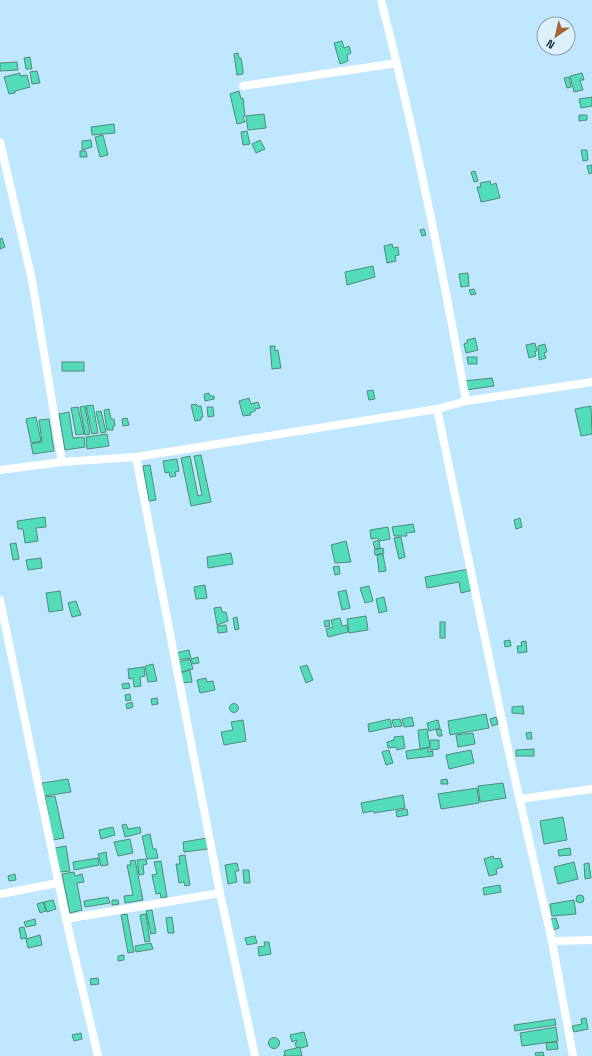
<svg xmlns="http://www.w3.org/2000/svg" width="592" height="1056" viewBox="0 0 592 1056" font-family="'Space Grotesk',sans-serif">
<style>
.building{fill:#53dcba;stroke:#508a79}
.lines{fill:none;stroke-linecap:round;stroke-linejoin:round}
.minor{stroke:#fff;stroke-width:8}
</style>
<rect width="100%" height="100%" fill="#bfe7ff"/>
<g class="building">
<polygon points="342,41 344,48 349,46 351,53 347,55 348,61 340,64 334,43"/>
<polygon points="238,53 239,58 241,58 243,70 243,74 237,75 234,54"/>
<polygon points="30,57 32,69 26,69 24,58"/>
<polygon points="17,62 18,70 0,71 0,63"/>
<polygon points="37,71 40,83 32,84 30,72"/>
<polygon points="20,73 20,76 27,75 30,87 15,91 15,93 9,94 4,77"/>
<polygon points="582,73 584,80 580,80 583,90 574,92 570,76"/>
<polygon points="569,77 571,87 567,88 564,78"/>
<polygon points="239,91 241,99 243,98 245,116 243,117 245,122 237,124 230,94"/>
<polygon points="592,97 592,106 581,108 579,99"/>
<polygon points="264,114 266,128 248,130 246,116"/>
<polygon points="579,115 587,115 587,120 579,121"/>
<polygon points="114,124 115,133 92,135 91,127"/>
<polygon points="247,131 250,144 243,145 241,132"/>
<polygon points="103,135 108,155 100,157 95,137"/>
<polygon points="91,140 92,147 82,150 82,141"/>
<polygon points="260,140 265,149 256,153 252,144"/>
<polygon points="581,150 587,150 588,160 583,161"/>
<polygon points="80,151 86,151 87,157 80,157"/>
<polygon points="592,165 592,173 589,174 587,166"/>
<polygon points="475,171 478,181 474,182 471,172"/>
<polygon points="490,181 491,185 496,183 500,198 481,202 477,187 481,187 480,183"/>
<polygon points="424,229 426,235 422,236 420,230"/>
<polygon points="2,238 5,247 0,249 0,239"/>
<polygon points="392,244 393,248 398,247 399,255 395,256 396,261 387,263 384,246"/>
<polygon points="373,266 375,277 347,285 345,272"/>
<polygon points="468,273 469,286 461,287 459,274"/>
<polygon points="474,289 476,294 471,295 469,290"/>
<polygon points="475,338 478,350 466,353 464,344 467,343 467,340"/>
<polygon points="535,343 537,351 535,351 536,356 529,358 526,345"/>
<polygon points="545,344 547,352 544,353 546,358 539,360 538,346"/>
<polygon points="270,346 275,346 275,351 278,350 281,368 272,369"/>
<polygon points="467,357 477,357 477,364 468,364"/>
<rect x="62" y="362" width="22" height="9"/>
<polygon points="492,378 494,386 466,390 464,381"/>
<polygon points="373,390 375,399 369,400 367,391"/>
<polygon points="209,393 210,396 214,396 214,399 205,401 204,394"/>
<polygon points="249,398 251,404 258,402 260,408 255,409 255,411 250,413 251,415 243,416 239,401"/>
<polygon points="196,404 198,406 201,406 203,417 201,417 201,420 195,421 191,405"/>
<polygon points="93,405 98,433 92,434 86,406"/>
<polygon points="85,406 90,434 85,435 80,407"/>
<polygon points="591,406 592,434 581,436 575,409"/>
<polygon points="78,407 84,434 76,435 71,408"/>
<polygon points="207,407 213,407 214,416 208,417"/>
<polygon points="109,409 111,419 114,419 115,426 113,426 113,430 107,430 104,410"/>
<polygon points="101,411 106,432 101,433 96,412"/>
<polygon points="69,412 73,438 84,437 85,447 65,450 59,414"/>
<polygon points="36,417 41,441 31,443 26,419"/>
<polygon points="127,418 129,425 123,426 122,419"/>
<polygon points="49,419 54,451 33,454 31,444 42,442 39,420"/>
<polygon points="107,434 109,446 87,449 86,437"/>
<polygon points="201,455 211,502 191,506 181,458 190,456 198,496 202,495 194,456"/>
<polygon points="177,459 179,471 175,472 176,476 170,477 169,472 165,473 163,461"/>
<polygon points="150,465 156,500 149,501 143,466"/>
<polygon points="45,517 46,527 36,528 38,541 25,543 23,529 18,529 17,521"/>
<polygon points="520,518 522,527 516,529 514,520"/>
<polygon points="413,524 415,532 406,533 407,536 394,536 392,527"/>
<polygon points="388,527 390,539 380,541 377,538 371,539 370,530"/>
<polygon points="401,537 405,557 399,559 394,538"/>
<polygon points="379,540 380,548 375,549 373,542"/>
<polygon points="346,541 351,562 335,563 331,545"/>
<polygon points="16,543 19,559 13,560 10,544"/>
<polygon points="383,548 384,553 375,555 374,550"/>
<polygon points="231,553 233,564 208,568 207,557"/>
<polygon points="383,554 386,571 379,572 377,555"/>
<polygon points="41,558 42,568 28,570 26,560"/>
<polygon points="339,566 340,574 335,575 333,567"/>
<polygon points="469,569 473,590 461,593 459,582 427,588 425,577"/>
<polygon points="205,585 207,598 196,599 194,587"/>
<polygon points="369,586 373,601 365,603 360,588"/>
<polygon points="346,590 350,608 342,610 338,592"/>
<polygon points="60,591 63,610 49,612 46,593"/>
<polygon points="384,597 387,611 379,613 376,599"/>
<polygon points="76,601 81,615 72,617 68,603"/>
<polygon points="221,607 222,612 226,612 228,621 217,625 214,608"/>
<polygon points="366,616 368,630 349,633 347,619"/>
<polygon points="237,617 239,629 235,630 233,618"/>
<polygon points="340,618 342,626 347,625 348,632 328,637 326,629 333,627 331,620"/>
<polygon points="329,620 330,626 325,627 324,621"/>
<rect x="440" y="622" width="5" height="16"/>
<polygon points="226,625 227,632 218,633 217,626"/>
<polygon points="510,640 511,646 505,647 504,641"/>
<polygon points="526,641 527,652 518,653 517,646 522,646 521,642"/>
<polygon points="189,650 191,658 177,660 176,653"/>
<polygon points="198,657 199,663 193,664 191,659"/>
<polygon points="190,659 193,669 181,672 178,662"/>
<polygon points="153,664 157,681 148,682 145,666"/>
<polygon points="307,665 313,680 306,683 300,667"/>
<polygon points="144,667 145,676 140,677 141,686 134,687 133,678 129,679 128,669"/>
<polygon points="190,670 192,682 182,683 180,673"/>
<polygon points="206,678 207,682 213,681 215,690 200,693 197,680"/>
<polygon points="129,683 130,688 123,689 122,684"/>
<polygon points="130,694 131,700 126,701 125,695"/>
<polygon points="157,698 158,704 152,705 151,699"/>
<polygon points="132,702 133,707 127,709 126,704"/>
<circle cx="234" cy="708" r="4.5"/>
<polygon points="523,706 524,714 512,713 512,707"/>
<polygon points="486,714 489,728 450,735 448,721"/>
<polygon points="412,717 414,726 404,727 402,719"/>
<polygon points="496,717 498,724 492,726 490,719"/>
<polygon points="390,719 392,727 369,732 368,724"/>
<polygon points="400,719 402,726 394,727 392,720"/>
<polygon points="243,720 246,741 224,745 221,732 233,730 231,722"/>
<polygon points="438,720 440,728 429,731 427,723"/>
<polygon points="427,729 430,747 420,749 418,730"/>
<polygon points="441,729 442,736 438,736 436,730"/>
<polygon points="531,732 532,739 527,739 526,733"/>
<polygon points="473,733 475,744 458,747 456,735"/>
<polygon points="403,736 405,748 397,750 396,747 388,748 387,742 394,740 394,737"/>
<polygon points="430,740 439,740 439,749 430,750"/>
<polygon points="428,748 428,752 433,751 433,756 407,759 406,751"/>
<polygon points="534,749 534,756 516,756 516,750"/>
<polygon points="389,750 393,763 386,765 382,752"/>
<polygon points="471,750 474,763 449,769 446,755"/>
<polygon points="68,779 71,792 44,796 42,783"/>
<polygon points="447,779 448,784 441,784 441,780"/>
<polygon points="503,783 506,798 480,802 478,786"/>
<polygon points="477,788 479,803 441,809 438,794"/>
<polygon points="403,795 405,808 374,813 373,811 363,813 361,803"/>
<polygon points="55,796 64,838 53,840 45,797"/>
<polygon points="407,809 408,815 397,817 396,811"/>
<polygon points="563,817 567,840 544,844 540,821"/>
<polygon points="126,824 128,829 140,827 141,833 125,837 122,825"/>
<polygon points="113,827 115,835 101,839 99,830"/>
<polygon points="150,834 153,849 156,849 158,858 147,859 142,836"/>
<polygon points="207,838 208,849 184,852 183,842"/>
<polygon points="130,839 133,853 118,856 114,842"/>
<polygon points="66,846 70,871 59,872 55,848"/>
<polygon points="570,848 571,855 559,856 558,850"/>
<polygon points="106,852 108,865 101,866 98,854"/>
<polygon points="185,855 190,885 185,886 184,882 179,883 176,864 180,864 179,856"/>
<polygon points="493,856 494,859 500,858 503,867 496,869 497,874 489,876 484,859"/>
<polygon points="98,858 99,865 74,870 73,862"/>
<polygon points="146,859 147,864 143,865 144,874 139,875 137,860"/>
<polygon points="135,860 143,900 125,903 124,896 133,895 127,865 131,865 130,861"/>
<polygon points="161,861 167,897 161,898 160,893 156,894 152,875 157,874 154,862"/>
<polygon points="574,862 578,879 558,884 554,867"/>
<polygon points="237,863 239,871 235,871 237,882 228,884 225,865"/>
<polygon points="589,863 591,878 585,879 584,864"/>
<polygon points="243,870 249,870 250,883 244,883"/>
<polygon points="74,872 75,876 82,874 84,882 77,883 82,910 70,913 62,874"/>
<polygon points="15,874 16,880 9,881 8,876"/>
<polygon points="500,885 501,892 484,895 483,888"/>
<circle cx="580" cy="899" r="4"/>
<polygon points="108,897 110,903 85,907 84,901"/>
<polygon points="53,900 56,909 47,912 44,902"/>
<polygon points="112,900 118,900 119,904 112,905"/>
<polygon points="574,900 576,914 552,916 550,904"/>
<polygon points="43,902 46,911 40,913 37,904"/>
<polygon points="152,910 156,933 151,934 146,911"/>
<polygon points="127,914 134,952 128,953 121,915"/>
<polygon points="146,914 150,941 145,942 140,915"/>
<polygon points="172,917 174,933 168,933 166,918"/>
<polygon points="556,918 559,928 553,930 550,919"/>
<polygon points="35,919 36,925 26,927 24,922"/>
<polygon points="24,927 27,938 21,939 19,928"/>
<polygon points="40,935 42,945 28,948 26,939"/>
<polygon points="255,936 257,943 247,945 245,938"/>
<polygon points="264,942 269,942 271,954 259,956 258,947 265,946"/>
<polygon points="151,943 153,949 136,952 135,946"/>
<polygon points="124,955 124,960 118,961 118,956"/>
<polygon points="98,978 99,984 91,985 90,979"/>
<polygon points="586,1018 588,1029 574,1032 572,1026 582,1024 581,1019"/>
<polygon points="555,1019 556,1025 515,1031 514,1025"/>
<polygon points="556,1027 558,1041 522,1046 520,1033"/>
<polygon points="304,1032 308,1046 297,1049 295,1043 297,1042 297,1040 292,1042 290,1035"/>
<polygon points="81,1033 82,1039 74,1041 72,1035"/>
<circle cx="274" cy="1043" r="5.5"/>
<polygon points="557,1042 558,1049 547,1050 546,1043"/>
<polygon points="300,1047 302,1056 283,1056 285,1055 284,1051"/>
<polygon points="543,1052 544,1056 536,1056 535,1053"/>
</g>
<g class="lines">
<g class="minor">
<path d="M381 0C415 132 442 267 466 401"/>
<polyline points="243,86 397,63"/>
<polyline points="0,142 32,280 62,462"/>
<polyline points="437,409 507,744 552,941 573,1056"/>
<polyline points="136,457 220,893 255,1056"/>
<polyline points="0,470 62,462 136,457 437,409 466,401 592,382"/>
<polyline points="0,600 66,919 98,1056"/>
<polyline points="520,799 592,789"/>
<polyline points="0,894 58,883"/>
<polyline points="66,919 220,893"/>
<polyline points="552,941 592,940"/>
</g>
</g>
<g transform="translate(556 36) rotate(214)"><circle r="19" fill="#ddf1fd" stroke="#8fa3af"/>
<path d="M0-3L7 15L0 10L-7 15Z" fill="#a66232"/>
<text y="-6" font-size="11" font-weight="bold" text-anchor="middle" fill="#1a2f3a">N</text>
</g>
</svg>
